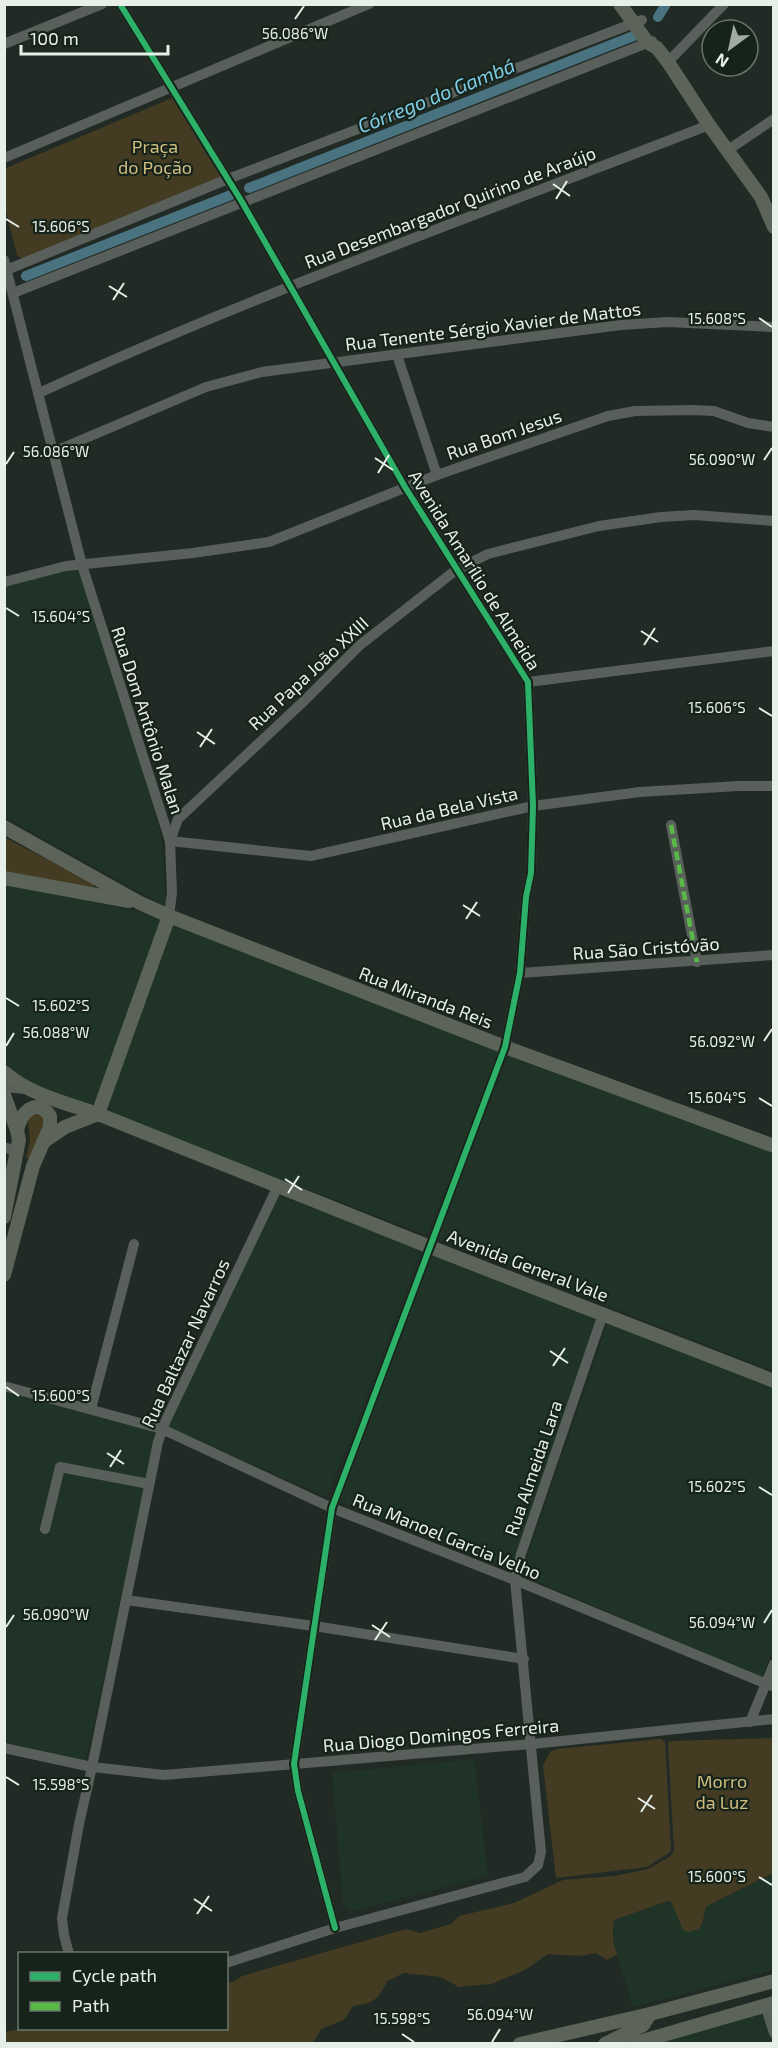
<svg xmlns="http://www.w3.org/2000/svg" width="778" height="2048" viewBox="0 0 778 2048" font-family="'Exo 2',sans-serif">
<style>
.built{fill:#1f3327}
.green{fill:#433c22}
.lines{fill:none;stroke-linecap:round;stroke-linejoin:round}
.canal{stroke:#48737f;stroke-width:10}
.minor{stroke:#595f5b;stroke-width:10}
.major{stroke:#5c6358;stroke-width:14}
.quiet{stroke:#58b947;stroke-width:4.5;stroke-dasharray:9 4.5;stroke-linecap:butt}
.cycleway-casing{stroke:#15231a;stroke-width:10}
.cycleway{stroke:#2db169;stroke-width:6}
.ticks{fill:none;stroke:#e6efe8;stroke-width:2}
.labels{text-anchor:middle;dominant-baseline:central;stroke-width:4.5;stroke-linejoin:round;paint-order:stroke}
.park-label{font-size:18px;fill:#d2be7f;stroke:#15231a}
.street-label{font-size:18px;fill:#e6efe8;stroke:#15231a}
.water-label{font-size:20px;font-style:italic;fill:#7fcee7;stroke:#15231a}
.ticks-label{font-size:15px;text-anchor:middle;fill:#e6efe8;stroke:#15231a;stroke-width:4.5;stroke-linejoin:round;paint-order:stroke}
</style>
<rect width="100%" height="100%" fill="#222a25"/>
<g class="built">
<polygon points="82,564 160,831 167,907 5,817 5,585"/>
<polygon points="5,882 139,912 164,922 95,1103 90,1105 34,1085 11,1068 5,1060"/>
<polygon points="173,925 501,1048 427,1235 115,1116 108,1105"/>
<polygon points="511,1050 773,1149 773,1371 435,1238"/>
<polygon points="278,1195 422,1249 345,1454 344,1454 327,1497 166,1426"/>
<polygon points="426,1253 598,1320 514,1572 338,1501"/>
<polygon points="608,1321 773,1387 774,1649 762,1677 521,1575"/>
<polygon points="4,1391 156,1432 86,1761 5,1742"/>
<polygon points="474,1759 488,1876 352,1911 343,1904 332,1773"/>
<polygon points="773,1873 773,1970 633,2007 615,1948 612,1929 614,1920 668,1901 671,1902 683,1930 703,1924 703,1913 707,1906"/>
<polygon points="762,2008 773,2043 643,2044"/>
</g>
<g class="green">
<polygon points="172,98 176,99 222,177 24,260 17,255 5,208 4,169"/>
<polygon points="4,837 94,884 93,888 5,871"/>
<polygon points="40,1113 43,1115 45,1123 31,1159 26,1158 30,1140 28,1119 33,1114"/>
<path d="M773 1738V1873L707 1906C702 1914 705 1922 699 1929L689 1932 683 1930 671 1902 668 1901 614 1920C612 1931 612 1944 618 1954L607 1960 596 1953 579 1956 548 1954 525 1970 491 1984 459 1987 441 1977 404 1973 387 1981C378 2001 373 2003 353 2006L344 2020 321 2029 313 2043H5V2032L20 2029 226 2028 227 1983 235 1981 242 1976 406 1929 420 1933 451 1924 459 1916 514 1903 563 1880 614 1876 648 1869 671 1856 674 1851 668 1743 671 1741Z"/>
<polygon points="661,1739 665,1742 671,1849 669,1853 647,1867 556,1878 543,1766 550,1752 557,1749"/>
</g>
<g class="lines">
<g class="canal">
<polyline points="658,17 666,4"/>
<polyline points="249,188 636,35"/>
<polyline points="26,276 231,195"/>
</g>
<g class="minor">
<polyline points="120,4 242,202 405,487 528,682 533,806 531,873 526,897 520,973 505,1047 332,1508 294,1764 298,1791 335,1928"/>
<polyline points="4,44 102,4"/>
<polyline points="668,62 724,4"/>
<polyline points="728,150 774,119"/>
<polyline points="4,158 369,4"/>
<polyline points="4,260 82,565 170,841"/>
<polyline points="4,271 228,179 642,20"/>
<polyline points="13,293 652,41"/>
<polyline points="397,355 437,475"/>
<path d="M39 393C258 293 485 212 709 125"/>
<polyline points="53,452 206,387 262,372 621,325 667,322 774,327"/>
<polyline points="4,582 66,566 193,553 269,542 437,475 608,416 635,411 693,410 714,411 748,423 774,427"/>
<polyline points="528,682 774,651"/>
<polyline points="671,825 697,962"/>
<polyline points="170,841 311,856 533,806 640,792 738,786 774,786"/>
<polyline points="169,916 172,893 170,841 178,819 305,700 360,645 456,570 488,554 599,526 661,517 694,515 774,521"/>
<polyline points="520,973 774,955"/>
<polyline points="4,1087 25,1089"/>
<polyline points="4,1147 18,1152"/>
<polyline points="4,1386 162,1429 332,1508 515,1580 774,1687"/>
<polyline points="91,1409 134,1244"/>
<polyline points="45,1529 60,1467 149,1484"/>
<polyline points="126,1600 314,1626 524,1659"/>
<polyline points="750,1722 774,1664"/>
<polyline points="4,1748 92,1767 164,1775 532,1744 774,1719"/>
<polyline points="69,1954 64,1935 62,1918 79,1824 92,1767 158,1442 166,1420 278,1186"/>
<polyline points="226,1963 335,1928 525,1877 538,1865 541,1852 515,1580 521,1554 603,1314"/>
<polyline points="765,2005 774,2033"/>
</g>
<g class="major">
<polyline points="620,4 647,42 657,48 668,62 709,125 761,197 774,227"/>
<polyline points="4,827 140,903 169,916 505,1047 774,1146"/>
<polyline points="4,878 129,901"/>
<path d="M4 1072C30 1095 66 1103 98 1114L430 1247 774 1381"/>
<polyline points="4,1095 17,1130 19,1140 4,1217"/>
<polyline points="43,1142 65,1127 98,1114 169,916"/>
<path d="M4 1275 33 1166 50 1127V1116C36 1096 21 1113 17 1130"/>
<polyline points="520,2044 650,2014 774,1981"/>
<polyline points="605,2044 643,2025 650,2014"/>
<polyline points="632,2044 774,2003"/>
</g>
<polyline class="quiet" points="671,825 697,962"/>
<defs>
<polyline id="cycleway" points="120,4 242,202 405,487 528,682 533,806 531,873 526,897 520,973 505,1047 332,1508 294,1764 298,1791 335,1928"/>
</defs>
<use href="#cycleway" class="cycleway-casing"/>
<use href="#cycleway" class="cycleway"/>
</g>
<path class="ticks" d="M295 19 304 6M553 184 570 196M556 199 567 181M6 219 19 227M109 286 127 297M113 300 124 283M759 318 772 327M375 458 393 470M764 460 772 448M6 464 14 452M378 473 389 455M6 608 19 616M641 631 658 642M644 645 655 628M759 708 772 716M197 732 215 744M200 747 212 729M463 905 480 916M466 919 477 902M6 998 19 1006M764 1041 772 1029M6 1046 14 1033M759 1098 772 1106M285 1179 302 1190M288 1193 299 1176M550 1351 568 1363M553 1366 565 1348M6 1387 19 1396M107 1453 124 1464M110 1467 121 1450M759 1487 772 1495M764 1623 772 1610M372 1625 390 1637M6 1627 14 1615M375 1640 387 1622M6 1777 19 1785M638 1798 655 1809M641 1812 652 1795M759 1877 772 1885M194 1899 212 1911M197 1914 209 1896M402 2034 414 2042M492 2042 500 2029"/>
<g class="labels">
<g class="park-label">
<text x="155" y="146">Praça<tspan x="155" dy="21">do Poção</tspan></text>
<text x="722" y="1781">Morro<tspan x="722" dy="21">da Luz</tspan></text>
</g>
<g class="street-label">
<text transform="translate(450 207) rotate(-21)">Rua Desembargador Quirino de Araújo</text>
<text transform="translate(493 326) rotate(-7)">Rua Tenente Sérgio Xavier de Mattos</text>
<text transform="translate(504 434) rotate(-19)">Rua Bom Jesus</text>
<text transform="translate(475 570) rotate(58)">Avenida Amarílio de Almeida</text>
<text transform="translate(308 673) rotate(-43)">Rua Papa João XXIII</text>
<text transform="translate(148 720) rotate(72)">Rua Dom Antônio Malan</text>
<text transform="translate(449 808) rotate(-13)">Rua da Bela Vista</text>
<text transform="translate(646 948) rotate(-4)">Rua São Cristóvão</text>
<text transform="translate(426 997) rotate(21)">Rua Miranda Reis</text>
<text transform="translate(528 1265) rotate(21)">Avenida General Vale</text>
<text transform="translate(185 1343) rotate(-65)">Rua Baltazar Navarros</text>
<text transform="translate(533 1468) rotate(-71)">Rua Almeida Lara</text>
<text transform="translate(447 1536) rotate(22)">Rua Manoel Garcia Velho</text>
<text transform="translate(441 1735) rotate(-5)">Rua Diogo Domingos Ferreira</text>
</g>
<g class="water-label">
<text transform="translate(436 95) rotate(-22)">Córrego do Gambá</text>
</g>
</g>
<g class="ticks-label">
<text x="295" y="39">56.086°W</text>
<text x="61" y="232">15.606°S</text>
<text x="717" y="324">15.608°S</text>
<text x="56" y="457">56.086°W</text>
<text x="722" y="465">56.090°W</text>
<text x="61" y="622">15.604°S</text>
<text x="717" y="713">15.606°S</text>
<text x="61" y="1011">15.602°S</text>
<text x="56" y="1038">56.088°W</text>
<text x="722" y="1047">56.092°W</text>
<text x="717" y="1103">15.604°S</text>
<text x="61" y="1401">15.600°S</text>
<text x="717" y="1492">15.602°S</text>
<text x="56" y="1620">56.090°W</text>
<text x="722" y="1628">56.094°W</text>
<text x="61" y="1790">15.598°S</text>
<text x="717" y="1882">15.600°S</text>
<text x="500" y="2020">56.094°W</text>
<text x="402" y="2024">15.598°S</text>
</g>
<rect width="778" height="2048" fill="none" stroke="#e6efe8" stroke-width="12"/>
<rect x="18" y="1952" width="210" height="78" fill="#15231a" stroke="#69756c" stroke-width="1.5"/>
<rect x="30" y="1972" width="30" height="9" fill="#2db169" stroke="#69756c" stroke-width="1.5"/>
<text x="72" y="1982" font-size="18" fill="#e6efe8">Cycle path</text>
<rect x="30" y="2002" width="30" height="9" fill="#58b947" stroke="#69756c" stroke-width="1.5"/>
<text x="72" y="2012" font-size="18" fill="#e6efe8">Path</text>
<g transform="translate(730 48) rotate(213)"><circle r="28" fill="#15231a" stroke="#69756c" stroke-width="1.5"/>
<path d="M0-4.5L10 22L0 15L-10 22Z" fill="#a1aaa4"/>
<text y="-9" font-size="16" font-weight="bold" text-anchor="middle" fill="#e6efe8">N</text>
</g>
<path d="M21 45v9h147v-9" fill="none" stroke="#e6efe8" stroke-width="3"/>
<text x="30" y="45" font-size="18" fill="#e6efe8" stroke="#15231a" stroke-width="4.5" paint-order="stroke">100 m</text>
</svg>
